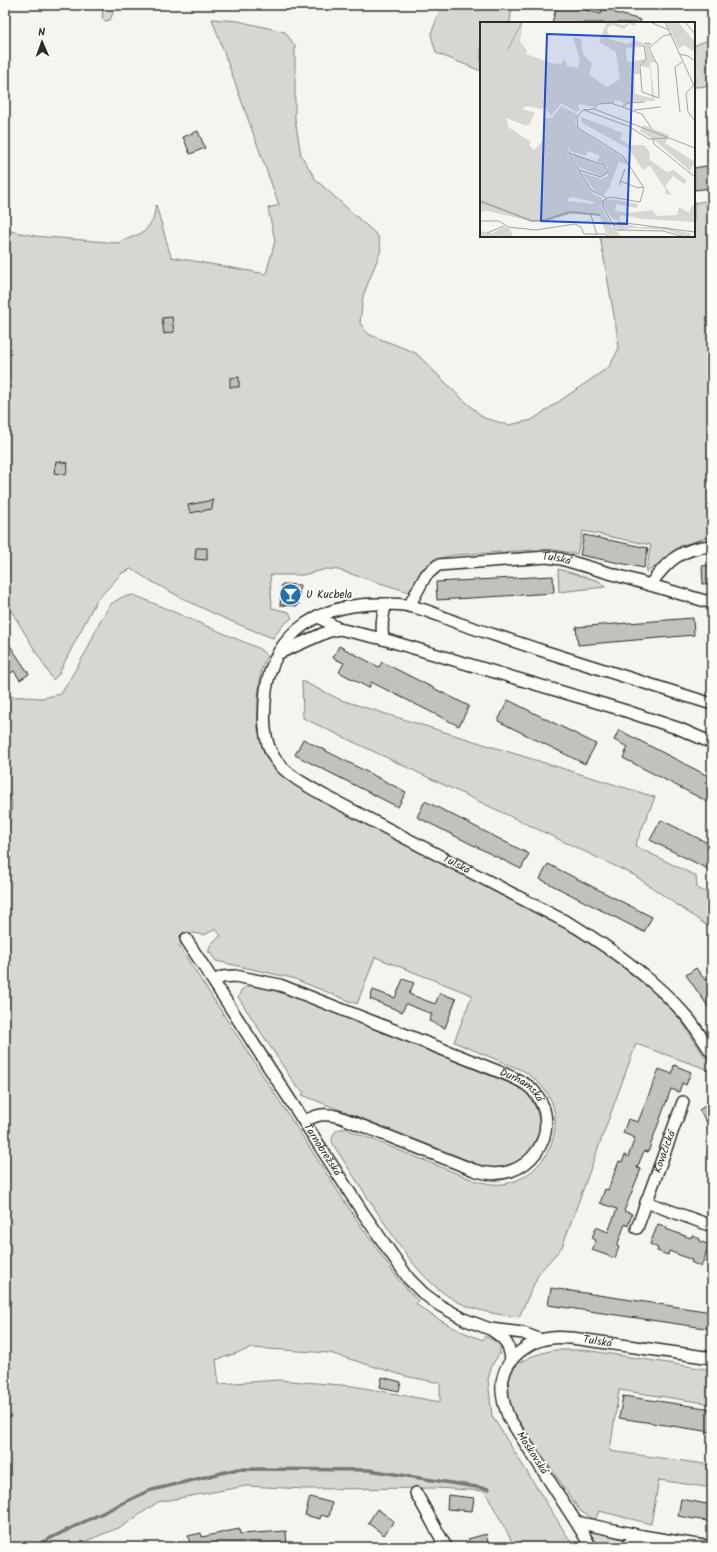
<svg xmlns="http://www.w3.org/2000/svg" width="717" height="1552" viewBox="0 0 717 1552" font-family="Kalam,sans-serif">
<style>
.green{fill:#d7d6d2;stroke:#81807e;fill-rule:evenodd}
.lines{fill:none;stroke-linecap:round;stroke-linejoin:round}
.stream{stroke:#797877;stroke-width:3.5}
.building{fill:#c2c1be;stroke:#2b2b2b}
.street-casing{stroke:#2b2b2b;stroke-width:14}
.street{stroke:#fdfcf7;stroke-width:11}
.labels{text-anchor:middle;dominant-baseline:central;stroke-width:4;stroke-linejoin:round;paint-order:stroke}
.street-label{font-size:11px;fill:#2b2b2b;stroke:#fdfcf7}
.poi-label{font-size:11px;fill:#2b2b2b;stroke:#fdfcf7;text-anchor:start}
.inset-river{fill:none;stroke:#adaca9;stroke-width:2}
.inset-road{fill:none;stroke:#a4a4a1;stroke-width:1}
.view{fill:#1d4ed8;fill-opacity:0.15;stroke:#1d4ed8;stroke-width:2}
.inset-edge{fill:none;stroke:#2b2b2b;stroke-width:2}
</style>
<rect width="100%" height="100%" fill="#f5f4ef"/>
<filter id="ink" filterUnits="userSpaceOnUse"><feTurbulence type="fractalNoise" baseFrequency=".025" numOctaves="2"/><feDisplacementMap in="SourceGraphic" scale="8" xChannelSelector="R" yChannelSelector="G"/><feConvolveMatrix kernelMatrix="1 2 1 2 8 2 1 2 1" color-interpolation-filters="sRGB"/></filter>
<g filter="url(#ink)">
<g class="green">
<polygon points="106,5 112,5 113,13 110,20 105,21 102,19 103,8"/>
<polygon points="442,5 512,5 510,22 511,23 481,23 481,71 436,53 431,34"/>
<path d="M212 19 238 21 285 32 295 46V119L301 155 316 180 378 236 381 250 363 296 360 323 368 334 416 353 458 395 484 418 509 425 532 420 609 367 618 350 617 333 600 236H694V203L712 200V536L680 546 655 567 646 572 651 545 583 531 577 554 549 549 454 555 437 559 422 571 409 592 338 570 327 569 303 575H270L272 608 289 612 292 618 283 625 273 638C224 620 174 596 131 569L122 573 96 601 58 675 53 680 6 602H5V230L35 236 118 243 144 232 153 220 156 205 171 257 266 274 275 241 268 208 279 205Z"/>
<polygon points="712,38 712,86 694,87 694,46"/>
<polygon points="558,569 599,581 605,587 559,592"/>
<path d="M134 595 258 648 267 655 261 671 258 697V729L266 755 282 775 322 801 564 927 607 955 650 989 679 1017 712 1068V1071L636 1044 562 1247 539 1273 519 1317C499 1315 476 1311 458 1302 422 1283 401 1247 379 1215 364 1192 349 1169 334 1146 329 1137 335 1127 346 1129L476 1181C485 1183 494 1185 503 1184 539 1179 563 1140 553 1106 549 1091 536 1079 524 1071L454 1042 472 995 375 957 357 1004 292 978 216 961 212 956V952L209 953C208 944 214 941 221 936L216 929 204 935 193 933 179 946 356 1219 399 1280 418 1301 416 1304C437 1320 458 1331 483 1340L485 1336 501 1344 502 1347 500 1348V1353L492 1365 488 1380 492 1416 574 1547H515L485 1491 437 1488 305 1489 246 1486 158 1502 123 1526 71 1547H5V834L11 819 12 802 5 787V696L42 698 61 694 87 650 101 619 111 604 122 597ZM252 1348 330 1353 405 1376 440 1383V1402L353 1386 279 1380 219 1384 216 1360Z"/>
<polygon points="302,681 341,700 655,797 635,846 696,876 697,888 712,895 712,932 709,927 634,875 303,718"/>
<path d="M254 985 295 997 519 1087C560 1119 535 1177 484 1167L302 1095 304 1092 296 1086 238 997C241 989 245 986 254 985Z"/>
<path d="M554 1350H585L712 1370V1404L619 1390 610 1451 712 1465V1488L659 1480 651 1524 599 1511 595 1520 580 1511 511 1410C501 1369 515 1359 554 1350Z"/>
<polygon points="592,1531 625,1540 617,1547 600,1547 590,1534"/>
</g>
<g class="lines">
<polyline class="stream" points="32,1547 148,1491 238,1469 369,1470 489,1489"/>
</g>
<g class="building">
<polygon points="557,5 566,5 601,14 602,9 606,10 607,6 616,8 615,13 641,20 640,23 552,23"/>
<polygon points="198,131 205,148 190,154 183,137"/>
<polygon points="712,165 712,188 694,190 694,168"/>
<polygon points="172,317 174,332 164,334 162,318"/>
<polygon points="239,377 239,387 230,387 230,378"/>
<polygon points="56,461 68,463 66,475 54,473"/>
<polygon points="213,500 212,509 190,513 188,505"/>
<polygon points="584,535 648,548 644,568 580,555"/>
<polygon points="196,548 207,548 207,560 195,559"/>
<polygon points="712,565 712,583 703,584 702,566"/>
<polygon points="553,576 554,593 437,600 436,582"/>
<polygon points="282,584 300,585 298,606 280,605"/>
<polygon points="693,618 694,635 578,645 576,627"/>
<polygon points="5,638 29,674 20,680 14,671 5,677"/>
<polygon points="339,646 379,667 382,662 469,706 459,726 371,682 369,688 339,672 344,663 333,658"/>
<polygon points="508,700 596,744 585,764 498,721"/>
<polygon points="619,730 712,778 712,804 623,758 628,747 614,740"/>
<polygon points="303,739 406,792 398,807 295,755"/>
<polygon points="425,801 529,854 521,869 417,817"/>
<polygon points="661,820 712,845 712,871 650,840"/>
<polygon points="548,864 652,917 644,932 540,879"/>
<polygon points="696,968 705,980 712,975 712,1012 686,975"/>
<polygon points="403,979 414,983 409,994 435,1004 440,993 456,999 445,1028 429,1021 432,1014 406,1004 402,1012 370,999 373,990 395,998"/>
<polygon points="674,1065 691,1072 686,1085 682,1083 679,1092 671,1089 648,1152 644,1151 637,1168 641,1169 624,1211 632,1214 628,1226 625,1224 617,1246 619,1247 615,1258 592,1250 596,1240 592,1238 596,1227 608,1232 617,1209 600,1203 605,1189 608,1190 619,1161 622,1162 625,1155 628,1157 635,1138 623,1133 628,1119 638,1122 659,1069 672,1074"/>
<polygon points="712,1101 712,1130 699,1110"/>
<polygon points="658,1224 667,1227 666,1229 691,1238 692,1235 700,1239 700,1241 709,1245 701,1267 691,1262 692,1260 669,1251 668,1255 657,1251 658,1248 650,1244"/>
<polygon points="551,1288 712,1312 712,1329 548,1305"/>
<polygon points="382,1377 401,1382 399,1391 380,1387"/>
<polygon points="623,1396 712,1409 712,1432 619,1418"/>
<polygon points="448,1495 474,1498 472,1511 447,1509"/>
<polygon points="310,1497 332,1503 329,1517 321,1515 320,1519 305,1515"/>
<polygon points="681,1499 712,1505 712,1522 678,1516"/>
<polygon points="377,1509 394,1521 384,1535 368,1523"/>
<polygon points="239,1529 240,1534 286,1531 287,1547 191,1547 188,1536 201,1533 202,1537"/>
<polygon points="486,1534 489,1547 471,1547 468,1539"/>
</g>
<g class="lines">
<defs>
<g id="street">
<path d="M650 585C667 561 681 548 712 546"/>
<path id="s1" d="M409 606 426 575 438 565 547 557 561 559 712 603"/>
<polyline points="317,616 339,629 383,639 623,710 680,729 712,743"/>
<path d="M383 639C381 626 382 616 386 604"/>
<polyline points="279,653 327,632 339,629"/>
<path id="s2" d="M712 704C654 686 596 667 537 649 511 640 484 632 458 623 442 617 426 609 409 606 398 603 385 604 374 604 313 606 268 638 265 702 261 759 279 770 325 796L576 927C617 953 656 981 688 1018 697 1029 704 1042 712 1053"/>
<path id="s3" d="M186 939 363 1213 409 1279 423 1293 439 1305 466 1320 490 1329 523 1333 541 1340"/>
<path id="s4" d="M214 981 222 977 235 976 280 985 505 1074C515 1078 524 1082 532 1089 569 1130 526 1189 474 1170L340 1117C325 1113 319 1114 304 1121"/>
<polyline points="646,1202 712,1226"/>
<path id="s5" d="M637 1228 683 1102"/>
<path d="M492 1330C506 1340 509 1343 511 1360"/>
<polyline points="416,1493 446,1547"/>
<polyline points="576,1522 642,1536"/>
<path id="s6" d="M591 1547 576 1522 509 1418C497 1390 499 1365 525 1348 532 1343 542 1339 551 1338 558 1337 565 1338 572 1338L712 1358"/>
<polyline points="624,1547 642,1536 710,1547"/>
</g>
</defs>
<use href="#street" class="street-casing"/>
<use href="#street" class="street"/>
</g>
</g>
<defs>
<symbol id="bar-disc" viewBox="-11 -11 22 22"><circle r="9.5" fill="#1f6fb2" stroke="#fdfcf7"/><path d="M-6-5H6L.8 .8V4.5H3.5V6h-7V4.5H-.8V.8Z" fill="#fff"/></symbol>
</defs>
<g fill-rule="evenodd">
<use href="#bar-disc" x="278" y="582" width="25" height="25"/>
</g>
<g class="labels">
<g class="street-label">
<text stroke="none"><textPath href="#s1" startOffset="170">Tulská</textPath></text>
<text stroke="none"><textPath href="#s2" startOffset="787">Tulská</textPath></text>
<text stroke="none"><textPath href="#s4" startOffset="330">Durhamská</textPath></text>
<text stroke="none"><textPath href="#s3" startOffset="251">Tarnobrežská</textPath></text>
<text stroke="none"><textPath href="#s5" startOffset="81">Kovačická</textPath></text>
<text stroke="none"><textPath href="#s6" startOffset="307">Tulská</textPath></text>
<text transform="translate(532 1453) rotate(57)">Moskovská</text>
</g>
<g class="poi-label">
<text x="306" y="595">U Kucbela</text>
</g>
</g>
<g transform="translate(480 22)">
<rect width="215" height="215" fill="#f5f4ef"/>
<path d="M0 0H43L40 20 47 28 46 32 71 41 81 42 85 37 87 44 98 46 100 38 93 15 101 17 103 32 112 42 109 53 127 65 140 57 136 30 119 20 126 2 129 0 143 3 155 0V4L149 2 144 7 133 3 127 6 129 17 147 22 156 18 163 21V25L146 26 147 40 166 37 165 23 170 22 168 28 176 40 170 41 175 79 150 80 143 84V80L135 78 134 81H118L114 85 98 82 100 88 97 90 81 81 71 94 65 85 61 87 47 84 42 87 55 91 50 101 46 104 27 96 28 105 51 120 49 123 54 128 63 119 65 111 64 96H72L81 84 97 92 95 101 98 107 145 137 149 144 139 140 130 164 124 173 121 172 114 168 102 151 121 157 128 154V145L117 139 120 134 108 129 106 134 89 129V125L85 127 112 171 122 176 121 185 133 206 142 215H131L126 211 119 193 91 192 67 199 54 200 8 189 0 190ZM159 44 170 46 172 76 155 72 154 52H160ZM92 175 114 180V182L88 179V177ZM186 0H198L215 20V30L203 23 199 27ZM101 95 143 111 140 117 150 123H164L169 129 170 138 187 150 194 148 207 159 204 162 193 154 185 164 192 173 185 172 186 168 170 144 163 148 149 127 101 100ZM163 103 189 113 185 121 215 140 210 149 173 117 160 109ZM94 132 125 145 127 152 121 154 99 145 92 133ZM132 177 158 182 157 186 136 182 135 189 148 191 172 188 177 194 197 193 199 185 211 192 209 189 215 180V200L163 197 141 193 139 198 133 197 123 184V179ZM139 200 158 205H186L212 212 207 215 187 208 153 206 139 209 135 204ZM25 205 30 207 33 215H0V209L12 211Z" fill="#d7d6d2" fill-rule="evenodd"/>
<path class="inset-river" d="M0 179 52 199 65 198 90 190 120 193"/>
<path class="inset-road" d="M170 0 189 8M185 0 215 66M205 0 215 12M171 22 165 21 164 23 166 37 160 44 162 70 179 76 178 44 169 26 183 14 192 12M28 27 42 0M199 32 208 34 215 39M214 63 206 71 208 90 215 99M143 85 148 81 165 80M114 87 118 82 131 81 162 92 172 107M104 88 148 104 169 117 188 116M154 88 181 85M200 90 195 45 202 40M173 117 174 122 215 155M86 126 111 168 127 176M89 131 124 143 128 150 121 155 99 148M140 159 158 166 163 165M139 163 145 147M111 193 117 213M0 199H19L28 205 56 208 95 202 101 205 104 212H125L129 215M134 204 138 200 215 210M7 211 24 204M205 215 183 209 136 208 123 185 122 179 131 175 160 180 164 166 143 134 98 106 97 95 103 88 114 87 215 126"/>
<path class="view" d="M67 12 154 15 147 202 61 199Z"/>
<rect width="215" height="215" class="inset-edge"/>
</g>
<rect width="717" height="1552" fill="none" stroke="#fdfcf7" stroke-width="20"/>
<rect x="10" y="10" width="697" height="1532" fill="none" stroke="#2b2b2b" stroke-width="1.5" filter="url(#ink)"/>
<g transform="translate(42 42) rotate(358)" stroke="#fdfcf7" stroke-width="3" paint-order="stroke">
<path d="M0-3L7 15L0 10L-7 15Z" fill="#2b2b2b"/>
<text y="-6" font-size="11" font-weight="bold" text-anchor="middle" fill="#2b2b2b">N</text>
</g>
</svg>
